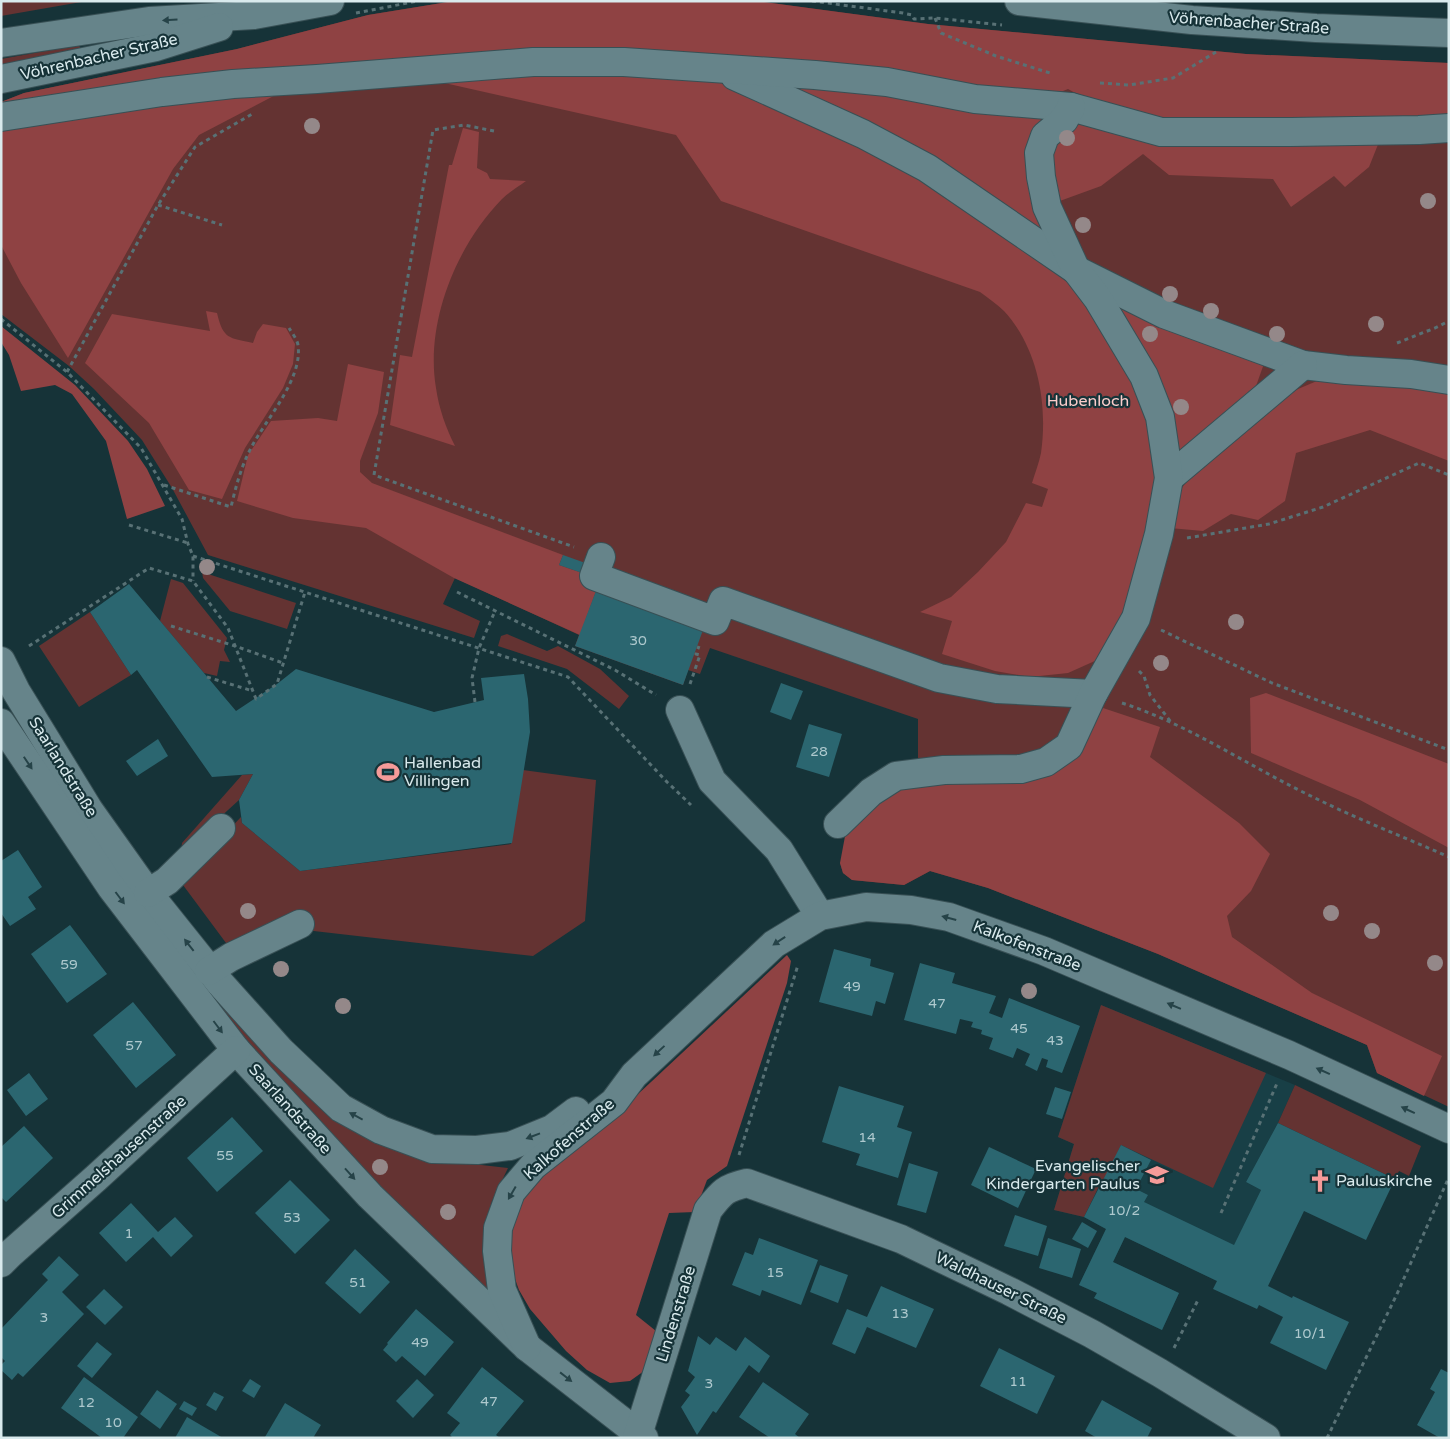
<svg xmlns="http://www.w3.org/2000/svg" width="1450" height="1439" viewBox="0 0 1450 1439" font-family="'Varela Round',sans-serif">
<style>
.built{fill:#183f46}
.green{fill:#643332}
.forest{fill:#8f4243}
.building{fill:#2b6670}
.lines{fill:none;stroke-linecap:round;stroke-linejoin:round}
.minor-casing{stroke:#385055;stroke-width:30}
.path{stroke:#587175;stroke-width:3;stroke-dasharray:4 4;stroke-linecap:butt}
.minor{stroke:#66848a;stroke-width:28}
.tree{fill:#948889}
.oneway{fill:#264348}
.labels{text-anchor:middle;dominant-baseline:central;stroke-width:4.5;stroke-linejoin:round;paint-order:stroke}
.number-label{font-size:14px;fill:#aec9ce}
.street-label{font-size:16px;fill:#d9eaed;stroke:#163338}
.park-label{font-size:16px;fill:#fccdcb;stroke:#163338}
.poi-label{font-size:16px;fill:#d9eaed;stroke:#163338;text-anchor:start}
</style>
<rect width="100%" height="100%" fill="#163338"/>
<polygon class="built" points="1101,1005 1295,1085 1278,1123 1246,1182 1261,1190 1217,1281 1125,1237 1113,1262 1179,1293 1162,1330 1094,1298 1097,1293 1079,1285 1106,1229 1084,1217 1054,1210 1074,1144 1058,1137"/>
<g class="green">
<polygon points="1,1 87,1 1,16"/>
<polygon points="454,1 757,1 928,24 1246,54 1449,63 1449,1107 1377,1073 1367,1045 1158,954 988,888 930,871 904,885 852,880 843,873 840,863 918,766 918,719 710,648 700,674 688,670 683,685 575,646 579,635 455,578 443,604 480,621 474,638 208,555 172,488 142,440 94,389 69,366 1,314 1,102 24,93 237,49 368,15"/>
<polygon points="79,45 81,50 1,65 1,59"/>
<polygon points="202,572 296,603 287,629 230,611 203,578"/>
<polygon points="171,579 183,583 227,638 224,650 230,662 220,661 217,676 204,673 160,621"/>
<polygon points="90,612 131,675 79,707 39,646"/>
<polygon points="507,634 547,651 558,646 600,669 629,696 619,709 567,669 498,646 501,636"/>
<polygon points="523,770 596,780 585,921 533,956 305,930 229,947 180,881 241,817 242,823 300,871 511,844"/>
<polygon points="253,774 239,800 181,853 182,843 242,775"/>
<polygon points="214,992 273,1060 446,1161 508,1168 492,1201 487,1224 489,1292 385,1194 255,1053 208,997"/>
<polygon points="1101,1005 1266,1073 1213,1188 1121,1145 1103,1183 1101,1182 1084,1217 1054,1210 1074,1144 1058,1137"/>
<polygon points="1295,1085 1421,1146 1409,1176 1399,1171 1395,1179 1278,1123"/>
</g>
<g class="forest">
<polygon points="454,1 757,1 928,24 1246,54 1449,63 1449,121 1165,127 1088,100 1068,89 1053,95 730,62 1,112 1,102 24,93 237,49 368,15"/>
<path d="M535 69 715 76 859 140 1072 274 1109 332 1150 418 1157 493 1125 623 1097 660 1068 673 1030 677 995 671 942 654 952 621 920 612 951 597 978 572 1006 542 1026 503 1042 507 1048 489 1032 483C1035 473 1039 463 1041 453 1048 404 1038 348 1004 311 997 304 988 298 980 292L721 201 676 135 440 82Z"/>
<polygon points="757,80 1057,115 1035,134 1057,250"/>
<polygon points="287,89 199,135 173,169 68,358 21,283 1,245 1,132 7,126"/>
<polygon points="1080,121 1381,137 1369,167 1345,187 1334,176 1291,207 1273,179 1169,175 1143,154 1101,186 1057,202 1049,158 1057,131"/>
<path d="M463 128 479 132 477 168 487 173 490 179 526 181C518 187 509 192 502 199 456 246 425 323 436 388 439 409 446 428 455 446L390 425 400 355 412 357 449 165H452Z"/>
<polygon points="1107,293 1266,358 1256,386 1248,401 1179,455"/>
<path d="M206 311 217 313C223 339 229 338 253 343L257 332 263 324 286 328 295 344 293 364 283 388 245 448 222 499 189 490 149 423 85 363 112 314 210 331Z"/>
<polygon points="1,326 75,385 128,441 147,469 165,506 127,519 106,441 72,394 55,385 21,391 9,355 1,342"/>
<polygon points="348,364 384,372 378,413 360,461 360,472 372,483 563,555 559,565 588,575 596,591 580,635 454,578 366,528 293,518 237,501 248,455 271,421 318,418 337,421"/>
<polygon points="1324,378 1449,386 1449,461 1370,430 1296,453 1285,501 1258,520 1231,514 1203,531 1170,528 1180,491 1190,476 1291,392"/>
<polygon points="1266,693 1449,764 1449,848 1360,800 1251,753 1250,698"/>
<polygon points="1103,708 1160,727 1150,757 1239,823 1270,854 1251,891 1227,916 1232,937 1312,993 1442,1056 1424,1096 1377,1073 1367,1045 1158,954 988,888 930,871 904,885 852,880 843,873 840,863 846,831 895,787 1064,765"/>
<polygon points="787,955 791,961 787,983 727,1166 707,1180 695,1212 669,1213 636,1315 656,1331 644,1371 630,1381 610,1383 587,1370 566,1351 530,1309 519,1290 511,1268 508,1248 512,1225 529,1182 636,1096"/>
</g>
<g class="building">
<polygon points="563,555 591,565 588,575 559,565"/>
<polygon points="129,584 236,711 277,684 296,669 434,712 484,700 481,678 524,674 528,699 530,732 512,843 300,871 242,823 239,800 253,774 212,777 137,670 131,675 90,612"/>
<polygon points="596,591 703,630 683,685 575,646"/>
<polygon points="781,683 803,691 791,720 770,712"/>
<polygon points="809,724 842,734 829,777 796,767"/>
<polygon points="158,739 168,756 137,776 126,761"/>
<polygon points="18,850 42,887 28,897 36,909 10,926 1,913 1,861"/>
<polygon points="70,925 107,974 67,1003 31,954"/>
<polygon points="834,949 871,959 870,966 894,973 885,1004 876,1001 872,1016 819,1002"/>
<polygon points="920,963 955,973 952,983 996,996 989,1013 1002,1018 1009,998 1080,1026 1062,1073 1046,1067 1048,1060 1042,1058 1037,1071 1025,1065 1030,1054 1017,1048 1013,1058 989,1049 993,1038 981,1034 982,1030 971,1027 973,1022 960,1019 956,1034 904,1020"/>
<polygon points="133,1002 176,1055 136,1088 93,1035"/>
<polygon points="29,1073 48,1099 26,1116 7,1090"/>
<polygon points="839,1086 904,1106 897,1127 912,1132 898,1178 856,1165 860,1154 822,1142"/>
<polygon points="1055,1087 1071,1092 1062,1119 1046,1114"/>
<polygon points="232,1117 263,1151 217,1192 187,1158"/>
<polygon points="1278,1123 1395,1179 1366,1240 1304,1211 1268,1286 1292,1298 1293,1296 1349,1322 1326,1370 1270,1343 1283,1317 1259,1305 1257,1309 1213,1289 1217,1281 1125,1237 1113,1262 1179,1293 1162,1330 1094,1298 1097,1293 1079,1285 1106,1229 1084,1217 1121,1145 1151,1160 1136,1189 1148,1195 1144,1202 1234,1245 1261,1190 1246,1182"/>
<polygon points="24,1126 53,1158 6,1202 1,1197 1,1147"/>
<polygon points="989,1147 1036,1169 1018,1208 971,1185"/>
<polygon points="909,1163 938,1172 926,1213 897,1205"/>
<polygon points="290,1180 330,1220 295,1254 255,1213"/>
<polygon points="131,1203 158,1232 175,1217 193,1236 171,1257 153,1237 126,1262 99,1233"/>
<polygon points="1015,1215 1047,1226 1038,1256 1004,1246"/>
<polygon points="1082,1222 1097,1231 1088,1248 1072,1239"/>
<polygon points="759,1238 818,1260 801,1305 762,1290 760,1296 732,1285 745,1252 753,1255"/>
<polygon points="1048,1238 1081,1249 1072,1278 1039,1268"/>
<polygon points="355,1249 390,1282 360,1314 325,1283"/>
<polygon points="59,1256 79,1275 62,1292 84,1314 23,1377 18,1373 12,1380 1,1370 1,1365 5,1361 1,1357 1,1329 48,1280 42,1274"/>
<polygon points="820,1265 848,1275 838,1303 810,1292"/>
<polygon points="881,1286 934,1309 916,1348 867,1327 855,1354 832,1344 847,1309 867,1317"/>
<polygon points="104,1289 123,1307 105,1325 86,1307"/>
<polygon points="416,1309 454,1342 425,1376 402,1356 396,1362 383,1350 388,1344 387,1343"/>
<polygon points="698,1336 710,1345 716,1337 736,1351 745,1337 770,1356 759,1373 749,1365 716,1413 713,1411 697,1435 681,1407 690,1395 685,1391 695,1377 688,1371"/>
<polygon points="97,1342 112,1354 92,1378 77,1366"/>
<polygon points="999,1348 1055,1376 1037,1414 980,1386"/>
<polygon points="482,1367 524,1401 496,1435 500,1438 453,1438 450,1435 460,1423 447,1413"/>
<polygon points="1441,1369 1449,1373 1449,1438 1440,1438 1417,1425 1435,1392 1430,1389"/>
<polygon points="84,1377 138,1417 123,1438 102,1438 61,1408"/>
<polygon points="250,1379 261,1386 254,1398 242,1391"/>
<polygon points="417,1379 434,1395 413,1418 396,1401"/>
<polygon points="763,1382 809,1414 795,1434 800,1438 770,1438 739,1417"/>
<polygon points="157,1390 177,1404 160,1429 140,1414"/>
<polygon points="214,1392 224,1397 216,1411 206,1405"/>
<polygon points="1102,1400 1152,1428 1147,1438 1097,1438 1085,1431"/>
<polygon points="184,1401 197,1408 192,1416 179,1409"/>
<polygon points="285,1403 321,1425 313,1438 265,1437"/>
<polygon points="187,1417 223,1438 175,1438"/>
</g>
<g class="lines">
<defs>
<g id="minor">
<polyline points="1019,1 1192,20 1316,28 1449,33"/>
<polyline points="1,43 149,21 254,15 330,1"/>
<polyline points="735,76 863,134 927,168 1076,270 1164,314 1303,365 1346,370 1411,374 1449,380"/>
<polyline points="1,79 156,47 219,27"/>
<polyline points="1,117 162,92 233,84 317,79 533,62 624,62 815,75 887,82 975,99 1071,107 1161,132 1291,132 1419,130 1449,128"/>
<polyline points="1169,478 1303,365"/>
<polyline points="601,557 594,576 715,621 723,601 939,678 997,689 1093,694"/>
<polyline points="1,661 16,691 89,810 148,893 220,983 281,1051 341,1108 381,1130 432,1149 477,1150 510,1146 552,1129 576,1111"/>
<polyline points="680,710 712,781 779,850 820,916"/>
<polyline points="1,723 111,887 236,1050 370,1196 527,1347 644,1438"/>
<polyline points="838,824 871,792 896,776 944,770 1021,769 1046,762 1069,746 1093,694 1136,618 1159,534 1169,478 1160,417 1144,376 1098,299 1076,270 1047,207 1041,177 1039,153 1045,136 1064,120 1071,107"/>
<polyline points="148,893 167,881 221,828"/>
<polyline points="209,971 231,957 300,924"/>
<polyline points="1,1263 10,1254 96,1178 236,1050"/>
<polyline points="527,1347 502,1290 497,1251 498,1228 511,1192 533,1166 614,1102 634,1075 774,944 820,916 866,907 911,910 949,917 1044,951 1098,974 1289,1055 1449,1129"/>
<path d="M637 1438 708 1210C722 1192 725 1188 747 1183L901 1239 1009 1291 1092 1334 1160 1373 1266 1438"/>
</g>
</defs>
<use href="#minor" class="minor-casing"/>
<g class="path">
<polyline points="812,1 903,13 912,15 914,19 935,18 1002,25"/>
<polyline points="356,13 418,1"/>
<polyline points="935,18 941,33 996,56 1053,74"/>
<polyline points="1100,83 1129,85 1173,78 1216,52"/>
<polyline points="494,131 464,125 433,130 374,475 574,547"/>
<polyline points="158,205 222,225"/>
<polyline points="1,319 67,372 141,448 182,519 188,544 193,556 193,581"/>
<polyline points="1397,343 1435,328 1449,321"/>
<polyline points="67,372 158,205 195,147 254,113"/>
<path d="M164 485 231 507C236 486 241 467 251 448 266 419 303 379 298 345 297 339 292 333 289 328"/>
<polyline points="129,525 188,543"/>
<polyline points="1187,538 1269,524 1323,507 1419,463 1449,475"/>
<polyline points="193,556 568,677 667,782 691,805"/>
<polyline points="457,592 615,670 656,695"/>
<polyline points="171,626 235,646 283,663"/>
<polyline points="1161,630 1272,683 1449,750"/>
<polyline points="29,646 149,568 193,581 228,628 256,699 277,684 305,592"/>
<polyline points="1139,671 1144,676 1150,695 1171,722"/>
<polyline points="207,677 253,691"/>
<polyline points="690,684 700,655 696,654 699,646"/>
<polyline points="475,702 472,678 479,648 495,611"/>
<path d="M1122 703C1188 724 1250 767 1313 797 1357 819 1404 837 1449 857"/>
<polyline points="739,1155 798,965"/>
<polyline points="1221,1213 1278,1081"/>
<polyline points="1174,1348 1199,1298"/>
<polyline points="1327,1438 1397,1294 1449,1177"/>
</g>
<use href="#minor" class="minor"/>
</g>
<g class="tree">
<circle cx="312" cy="126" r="8"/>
<circle cx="1067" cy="138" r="8"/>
<circle cx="1428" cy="201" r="8"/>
<circle cx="1083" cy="225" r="8"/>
<circle cx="1170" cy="294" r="8"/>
<circle cx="1211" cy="311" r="8"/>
<circle cx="1376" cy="324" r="8"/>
<circle cx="1150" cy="334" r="8"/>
<circle cx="1277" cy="334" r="8"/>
<circle cx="1181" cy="407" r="8"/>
<circle cx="207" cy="567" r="8"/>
<circle cx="1236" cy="622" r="8"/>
<circle cx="1161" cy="663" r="8"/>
<circle cx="248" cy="911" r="8"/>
<circle cx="1331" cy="913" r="8"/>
<circle cx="1372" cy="931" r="8"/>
<circle cx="1435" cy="963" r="8"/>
<circle cx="281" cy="969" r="8"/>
<circle cx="1029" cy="991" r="8"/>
<circle cx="343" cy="1006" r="8"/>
<circle cx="380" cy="1167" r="8"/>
<circle cx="448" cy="1212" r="8"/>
</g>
<defs><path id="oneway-solid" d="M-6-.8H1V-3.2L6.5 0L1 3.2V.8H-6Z" transform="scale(1.25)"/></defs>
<g class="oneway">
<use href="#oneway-solid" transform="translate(170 20) rotate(177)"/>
<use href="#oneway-solid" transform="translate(28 763) rotate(56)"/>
<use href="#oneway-solid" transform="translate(120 898) rotate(53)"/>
<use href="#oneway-solid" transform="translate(949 918) rotate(-165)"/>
<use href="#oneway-solid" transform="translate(779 941) rotate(146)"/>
<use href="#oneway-solid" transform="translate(189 945) rotate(-128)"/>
<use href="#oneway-solid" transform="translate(1174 1006) rotate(-157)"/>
<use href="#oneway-solid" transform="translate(218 1027) rotate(53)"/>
<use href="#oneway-solid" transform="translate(659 1051) rotate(137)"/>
<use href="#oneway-solid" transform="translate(1323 1071) rotate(-156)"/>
<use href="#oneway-solid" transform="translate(1408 1110) rotate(-155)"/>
<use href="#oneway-solid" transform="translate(356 1116) rotate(-152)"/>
<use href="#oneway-solid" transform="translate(533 1136) rotate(159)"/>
<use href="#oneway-solid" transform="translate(350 1174) rotate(48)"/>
<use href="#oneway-solid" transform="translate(512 1193) rotate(120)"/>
<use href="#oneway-solid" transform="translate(566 1377) rotate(38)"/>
</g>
<defs>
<symbol id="stadium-bare" viewBox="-9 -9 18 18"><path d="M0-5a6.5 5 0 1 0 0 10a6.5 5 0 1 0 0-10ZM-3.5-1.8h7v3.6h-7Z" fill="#f59b99" stroke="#163338" stroke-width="2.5" paint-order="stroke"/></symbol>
<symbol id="school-bare" viewBox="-9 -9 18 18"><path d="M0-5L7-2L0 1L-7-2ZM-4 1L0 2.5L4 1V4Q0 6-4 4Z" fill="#f59b99" stroke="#163338" stroke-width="2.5" paint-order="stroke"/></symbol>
<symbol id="church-bare" viewBox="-9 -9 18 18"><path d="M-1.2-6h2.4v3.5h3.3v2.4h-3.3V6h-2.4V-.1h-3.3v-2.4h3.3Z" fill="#f59b99" stroke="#163338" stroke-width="2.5" paint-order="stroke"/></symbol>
</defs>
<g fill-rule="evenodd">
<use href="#stadium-bare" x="372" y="756" width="32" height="32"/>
<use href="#school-bare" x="1141" y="1159" width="32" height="32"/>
<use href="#church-bare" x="1304" y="1165" width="32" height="32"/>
</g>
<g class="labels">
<g class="number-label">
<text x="638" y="640">30</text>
<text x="819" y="751">28</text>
<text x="69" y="964">59</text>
<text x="852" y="986">49</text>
<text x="937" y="1003">47</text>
<text x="1019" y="1028">45</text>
<text x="1055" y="1040">43</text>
<text x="134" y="1045">57</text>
<text x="867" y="1137">14</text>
<text x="225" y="1155">55</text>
<text x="1124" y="1210">10/2</text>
<text x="292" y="1217">53</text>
<text x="129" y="1233">1</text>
<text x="775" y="1272">15</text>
<text x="358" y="1282">51</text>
<text x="900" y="1313">13</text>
<text x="44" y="1317">3</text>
<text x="1310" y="1333">10/1</text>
<text x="420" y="1342">49</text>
<text x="1018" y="1381">11</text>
<text x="709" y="1383">3</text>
<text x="489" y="1401">47</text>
<text x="86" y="1402">12</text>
<text x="113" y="1422">10</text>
</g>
<g class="street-label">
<text transform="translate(1249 23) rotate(4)">Vöhrenbacher Straße</text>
<text transform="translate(99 57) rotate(-13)">Vöhrenbacher Straße</text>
<text transform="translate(63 767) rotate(58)">Saarlandstraße</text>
<text transform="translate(1027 946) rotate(21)">Kalkofenstraße</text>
<text transform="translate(290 1109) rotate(48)">Saarlandstraße</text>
<text transform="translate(569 1139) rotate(-41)">Kalkofenstraße</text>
<text transform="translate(119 1157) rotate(-42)">Grimmelshausenstraße</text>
<text transform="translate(1001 1288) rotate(26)">Waldhauser Straße</text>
<text transform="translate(676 1314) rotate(-73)">Lindenstraße</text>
</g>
<g class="park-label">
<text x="1088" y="401">Hubenloch</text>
</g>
<g class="poi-label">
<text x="404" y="763">Hallenbad<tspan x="404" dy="18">Villingen</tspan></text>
<text x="1140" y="1166" text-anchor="end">Evangelischer<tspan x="1140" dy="18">Kindergarten Paulus</tspan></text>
<text x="1336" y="1181">Pauluskirche</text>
</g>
</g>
<rect width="1450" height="1439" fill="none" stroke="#d9eaed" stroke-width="5"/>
</svg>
